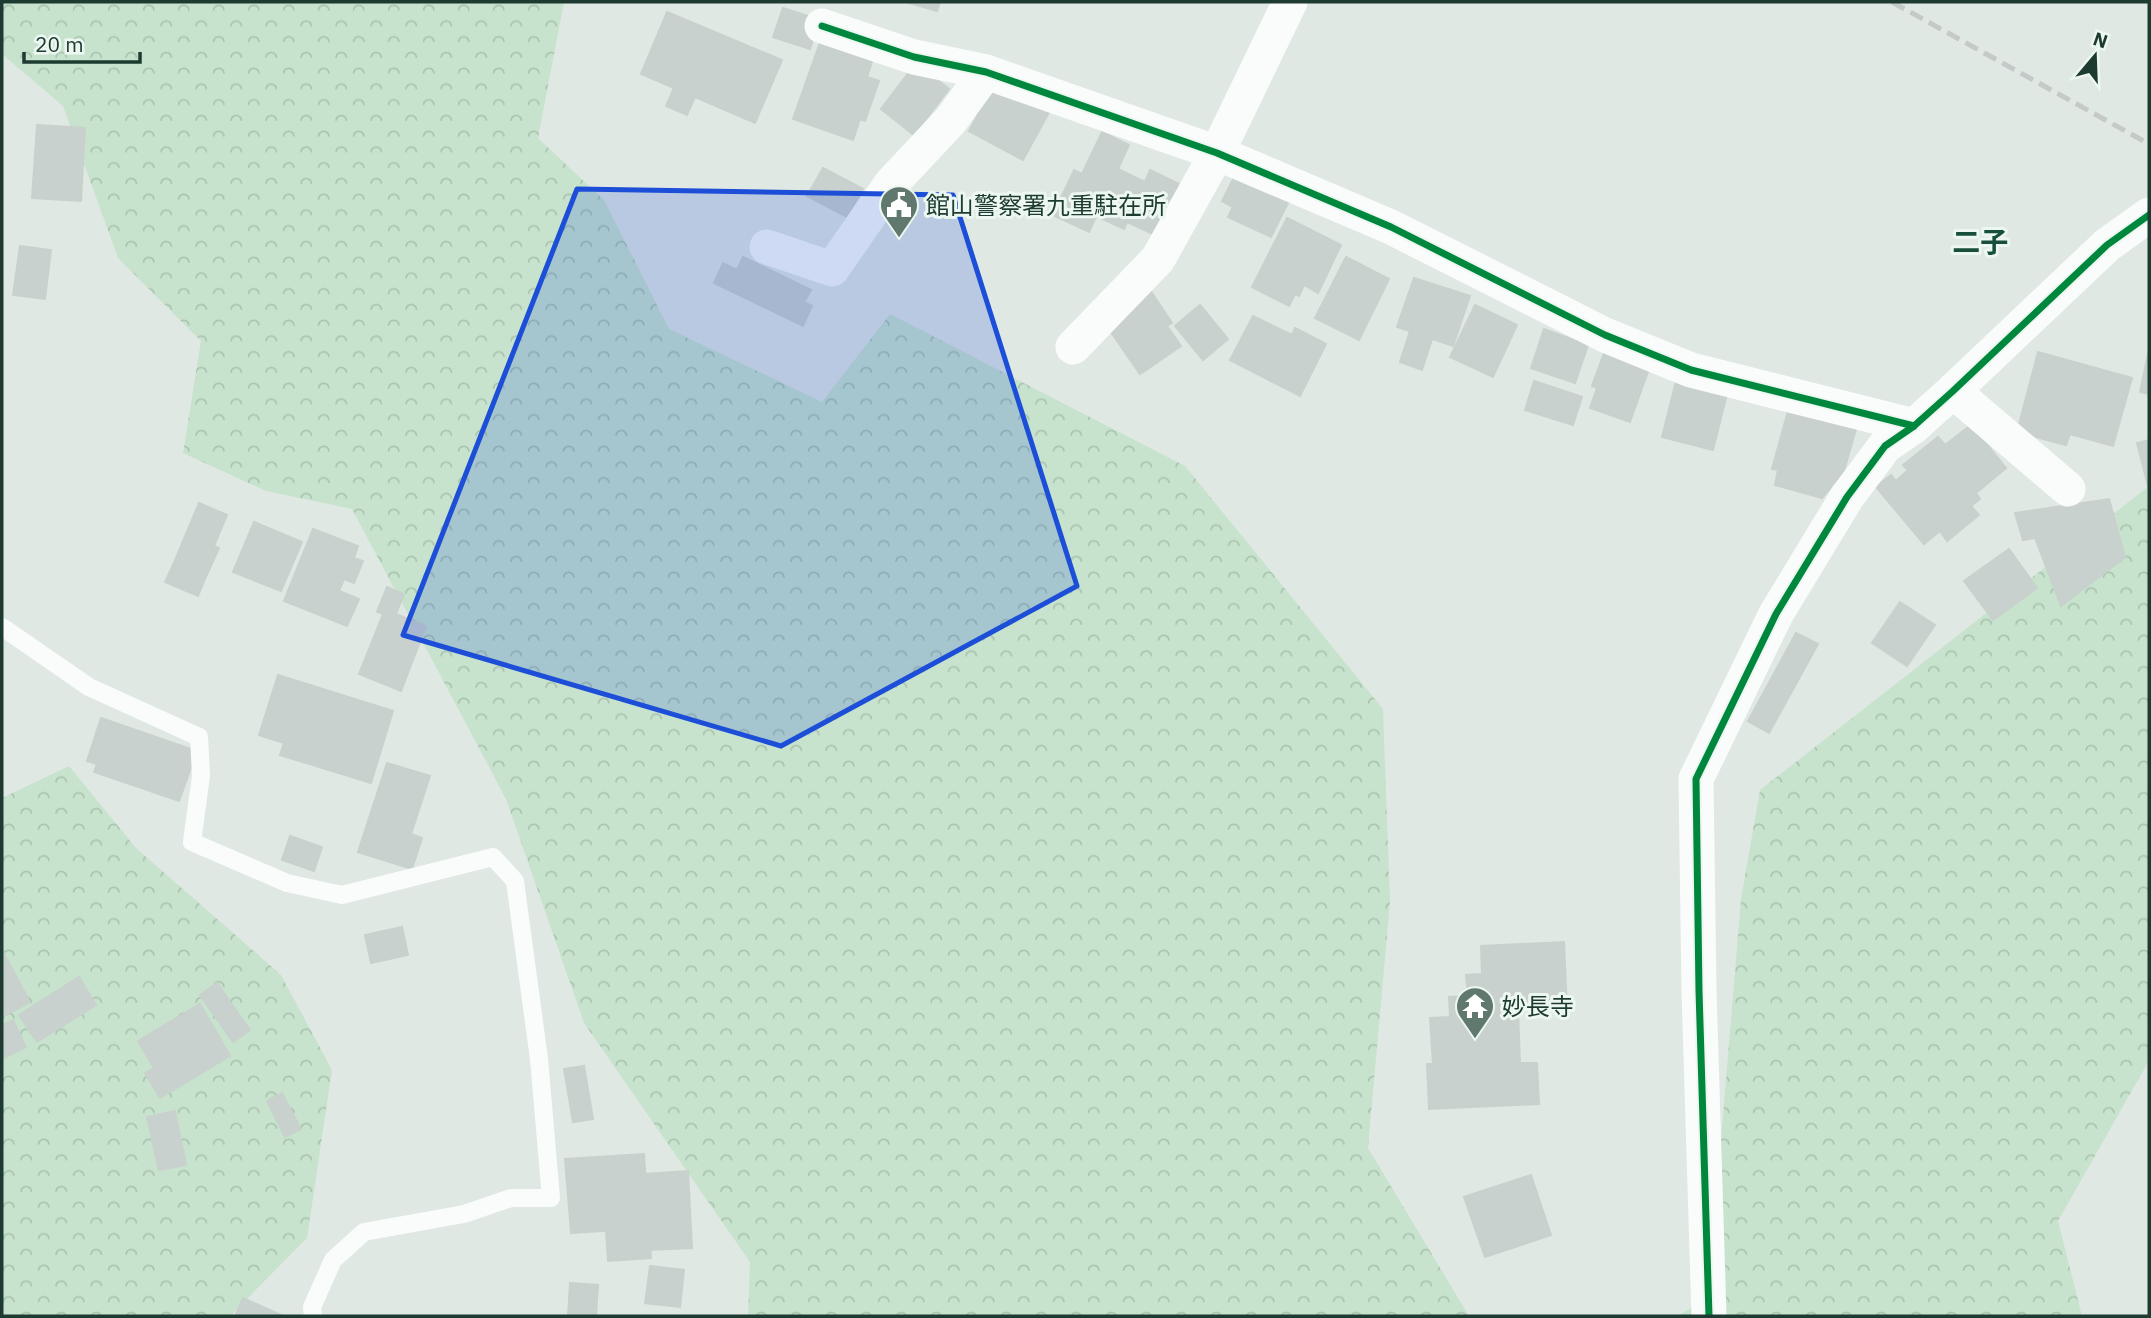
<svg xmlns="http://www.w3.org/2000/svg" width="2151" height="1318" viewBox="0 0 2151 1318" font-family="'IBM Plex Sans','Noto Sans JP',sans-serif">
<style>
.forest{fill:url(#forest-crowns)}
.building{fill:#c8d1cd;stroke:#c9d1cd;stroke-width:2}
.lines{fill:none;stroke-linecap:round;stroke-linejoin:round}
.lane{stroke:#fafcfb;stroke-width:18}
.street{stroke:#fafcfb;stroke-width:35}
.rail{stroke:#c5cac8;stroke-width:5;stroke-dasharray:14 7;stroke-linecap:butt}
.cycleway-casing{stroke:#edf7f1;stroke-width:11}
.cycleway{stroke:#00873e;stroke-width:7}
.marked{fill:#1d4ed8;fill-opacity:0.2;stroke:#1d4ed8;stroke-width:5;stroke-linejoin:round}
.labels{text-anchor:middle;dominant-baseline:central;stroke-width:6;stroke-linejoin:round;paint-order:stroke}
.poi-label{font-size:24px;fill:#1d3b30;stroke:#edf7f1;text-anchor:start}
.quarter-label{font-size:28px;font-weight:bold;fill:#174f3c;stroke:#edf7f1}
</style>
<defs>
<pattern id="forest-crowns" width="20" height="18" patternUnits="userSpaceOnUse" patternTransform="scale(1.75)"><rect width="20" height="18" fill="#c7e3cd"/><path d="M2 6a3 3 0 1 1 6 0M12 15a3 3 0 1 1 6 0" fill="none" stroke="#aac4b0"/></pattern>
</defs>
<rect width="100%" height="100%" fill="#e0e8e4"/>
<g class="forest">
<polygon points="2,2 564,2 538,138 604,200 669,329 822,402 890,314 1185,466 1383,709 1390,902 1368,1148 1469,1316 748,1316 750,1262 584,1023 506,799 352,509 266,491 183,453 201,341 118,258 63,106 2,54"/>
<polygon points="2149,486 2149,1063 2147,1064 2058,1221 2082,1316 1678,1316 1708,1297 1741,899 1760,790"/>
<polygon points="69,766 136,848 281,975 332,1070 307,1238 230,1316 2,1316 2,798"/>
</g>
<g class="building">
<polygon points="906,2 940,2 937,11"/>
<polygon points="783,8 820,20 810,49 773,37"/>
<polygon points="667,12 782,60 755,123 695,97 687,115 666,106 674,88 641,74"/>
<polygon points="824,31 876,49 867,77 879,81 865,121 860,119 853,140 793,119"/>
<polygon points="916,63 949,89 914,135 881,109"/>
<polygon points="997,78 1052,107 1023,160 969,131"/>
<polygon points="37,125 85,128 81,201 32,198"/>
<polygon points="1102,132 1129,145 1089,232 1053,215 1074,170 1082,174"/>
<polygon points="1240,165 1294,191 1271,237 1228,217 1233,207 1222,201"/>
<polygon points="823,168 863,189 847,217 807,196"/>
<polygon points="1118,169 1145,182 1124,229 1096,216"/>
<polygon points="1150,170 1179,184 1155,235 1127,222"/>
<polygon points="1287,218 1341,245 1318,293 1304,285 1299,296 1295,294 1289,306 1252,287"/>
<polygon points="20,246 51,250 45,299 13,295"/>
<polygon points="743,257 811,290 804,302 812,306 803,326 714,283 723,263 737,270"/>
<polygon points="1346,257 1389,279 1359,340 1315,318"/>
<polygon points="1414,278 1470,296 1453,346 1397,327"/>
<polygon points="1150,290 1172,323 1167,326 1181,346 1140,374 1104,322"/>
<polygon points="1200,305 1228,339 1203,360 1175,326"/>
<polygon points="1475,305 1517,325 1493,377 1450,357"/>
<polygon points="1253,316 1292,335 1295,328 1326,344 1300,396 1230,360"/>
<polygon points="1544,329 1588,345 1575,383 1531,368"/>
<polygon points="1410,331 1432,339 1422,370 1400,362"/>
<polygon points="2149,349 2149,394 2140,392"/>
<polygon points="2038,352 2132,378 2113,446 2070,434 2066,445 2017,432"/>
<polygon points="1604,353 1652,361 1637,402 1592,386"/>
<polygon points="1677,377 1728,390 1713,450 1662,437"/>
<polygon points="1534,381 1582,397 1573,425 1525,410"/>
<polygon points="1597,388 1637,402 1630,422 1590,408"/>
<polygon points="1791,400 1856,429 1844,471 1822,498 1775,485 1778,470 1772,469"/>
<polygon points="1971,425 2006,468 1976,493 1980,499 1971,506 1979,515 1947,541 1940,531 1924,544 1876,487 1891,475 1896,481 1908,470 1903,465 1938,437 1945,445"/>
<polygon points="2149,440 2149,490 2137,443"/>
<polygon points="2109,499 2125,557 2061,606 2035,538 2023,540 2015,513"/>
<polygon points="199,503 227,515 214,546 186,534"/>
<polygon points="254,522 302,542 281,591 233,572"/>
<polygon points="313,529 358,546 354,558 363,561 354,583 344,579 339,591 359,599 347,626 284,601"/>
<polygon points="186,534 219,548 205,579 173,565"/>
<polygon points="2009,549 2037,588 1993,620 1964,581"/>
<polygon points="173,565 205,579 198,596 165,582"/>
<polygon points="387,587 404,594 396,614 426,626 401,691 359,674 383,614 377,612"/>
<polygon points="1900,602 1935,625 1907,666 1872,643"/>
<polygon points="1796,633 1818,644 1769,733 1748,721"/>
<polygon points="278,675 393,711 371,783 280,755 284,743 259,735"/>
<polygon points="101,718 197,751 179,801 94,772 97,764 87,761"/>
<polygon points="387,763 430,776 411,834 422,838 412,869 358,852"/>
<polygon points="290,836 322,847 314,871 282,860"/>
<polygon points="402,927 408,955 371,963 365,935"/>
<polygon points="1564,942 1567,1008 1518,1010 1520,1063 1537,1063 1539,1104 1429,1109 1427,1064 1433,1064 1430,1018 1450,1017 1449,997 1468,996 1466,975 1482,974 1481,946"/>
<polygon points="3,952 30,1002 2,1017 2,953"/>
<polygon points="79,977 96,1005 37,1042 19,1015"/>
<polygon points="217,983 250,1030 233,1042 200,995"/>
<polygon points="200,1004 230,1056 160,1098 145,1073 154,1068 138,1041"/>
<polygon points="13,1020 26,1047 2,1059 2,1025"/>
<polygon points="584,1066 593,1119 573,1122 564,1069"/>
<polygon points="282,1093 301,1129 285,1137 267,1101"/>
<polygon points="175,1111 186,1165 159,1170 147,1117"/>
<polygon points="644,1154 649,1228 571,1233 565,1159"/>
<polygon points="688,1171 692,1248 650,1250 645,1174"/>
<polygon points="1531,1175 1551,1235 1485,1257 1464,1197"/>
<polygon points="649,1228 651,1258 608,1261 606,1230"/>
<polygon points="650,1266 684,1270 680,1307 645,1303"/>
<polygon points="570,1283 598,1285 596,1316 568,1316"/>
<polygon points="243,1298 283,1316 235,1316"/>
</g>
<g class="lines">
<polyline class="lane" points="2,627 89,687 199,737 201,776 192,842 287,883 342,895 493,857 515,881 539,1059 551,1198 511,1198 464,1214 364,1232 333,1260 312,1307 313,1316"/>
<g class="street">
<polyline points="822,26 914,57 986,72 1217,153 1391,227 1605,335 1691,370 1914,426"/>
<polyline points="767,247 832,269 891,184 951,120 986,72"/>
<polyline points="1073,347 1158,259 1217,153 1290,2"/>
<polyline points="1953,391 2068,489"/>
<polyline points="1709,1316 1699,991 1696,779 1776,614 1847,497 1885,446 1914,426 1953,391 2107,245 2149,215"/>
</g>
<polyline class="rail" points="1892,2 2149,144"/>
<defs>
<g id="cycleway">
<polyline points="822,26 914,57 986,72 1217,153 1391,227 1605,335 1691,370 1914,426"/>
<polyline points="1709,1316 1699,991 1696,779 1776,614 1847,497 1885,446 1914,426 1953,391 2107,245 2149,215"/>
</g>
</defs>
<use href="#cycleway" class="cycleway-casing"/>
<use href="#cycleway" class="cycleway"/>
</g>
<path class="marked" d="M577 189 953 195 1077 586 781 746 403 635Z"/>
<defs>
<symbol id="civic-pin" viewBox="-11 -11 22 30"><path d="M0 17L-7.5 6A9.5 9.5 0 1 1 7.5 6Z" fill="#61786f" stroke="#edf7f1"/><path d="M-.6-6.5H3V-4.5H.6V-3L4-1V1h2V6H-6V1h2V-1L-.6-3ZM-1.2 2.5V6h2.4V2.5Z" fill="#fff"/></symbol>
<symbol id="temple-pin" viewBox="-11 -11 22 30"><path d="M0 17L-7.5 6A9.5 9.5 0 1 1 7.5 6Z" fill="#61786f" stroke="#edf7f1"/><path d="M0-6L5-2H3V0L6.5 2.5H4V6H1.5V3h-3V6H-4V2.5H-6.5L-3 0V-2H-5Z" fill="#fff"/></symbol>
</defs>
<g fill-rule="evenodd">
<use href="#civic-pin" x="877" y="183" width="44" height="60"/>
<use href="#temple-pin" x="1453" y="984" width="44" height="60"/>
</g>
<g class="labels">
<g class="poi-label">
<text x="926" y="205">館山警察署九重駐在所</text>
<text x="1502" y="1006">妙長寺</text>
</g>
<g class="quarter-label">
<text x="1980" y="241">二子</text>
</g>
</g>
<rect width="2151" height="1318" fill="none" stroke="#1d3b30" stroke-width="7"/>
<g transform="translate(2095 56) rotate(19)" stroke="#edf7f1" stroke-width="5" paint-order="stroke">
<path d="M0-5L12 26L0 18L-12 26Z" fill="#1d3b30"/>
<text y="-10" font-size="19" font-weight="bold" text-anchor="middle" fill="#1d3b30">N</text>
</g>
<path d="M24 52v10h116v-10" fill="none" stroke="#1d3b30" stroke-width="3.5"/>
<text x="35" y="52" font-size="21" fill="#1d3b30" stroke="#edf7f1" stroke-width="5" paint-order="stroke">20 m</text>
</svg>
